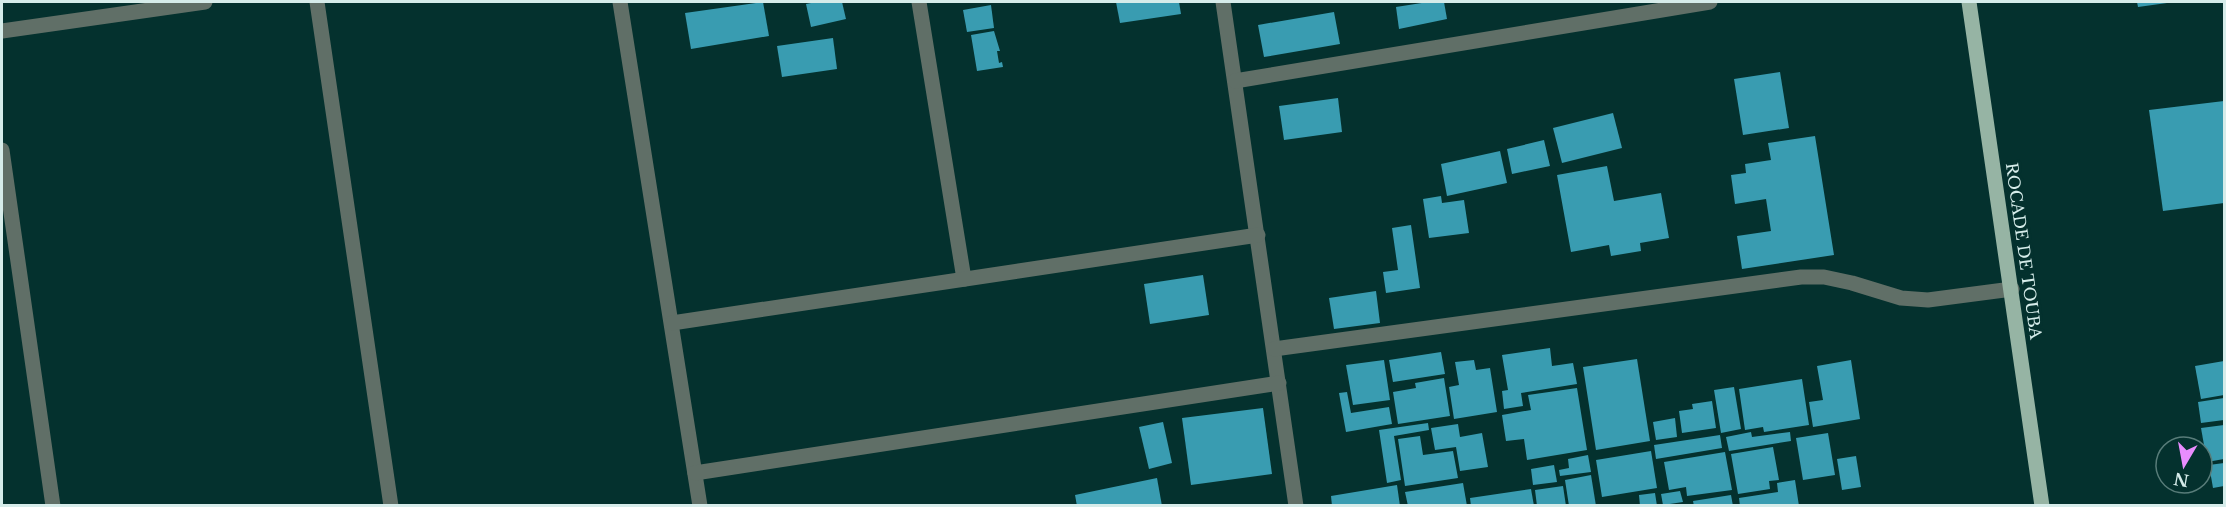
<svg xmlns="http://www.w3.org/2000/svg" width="2226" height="507" viewBox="0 0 2226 507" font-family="'Libre Baskerville',serif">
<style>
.building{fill:#399cb1}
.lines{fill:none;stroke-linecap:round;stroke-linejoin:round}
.minor{stroke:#606f67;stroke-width:15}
.primary{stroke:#96b4a4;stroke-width:15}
.labels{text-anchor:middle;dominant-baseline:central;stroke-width:6;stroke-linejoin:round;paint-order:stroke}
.street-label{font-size:16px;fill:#d6ecea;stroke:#04312e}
</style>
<rect width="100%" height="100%" fill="#04312e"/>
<g class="building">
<polygon points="763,2 769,36 691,49 685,13"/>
<polygon points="816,2 842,2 846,19 811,27 806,4"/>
<polygon points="1116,2 1179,2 1181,14 1120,23"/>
<polygon points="1428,2 1444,2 1447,19 1399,29 1396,7"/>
<polygon points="2137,2 2167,2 2167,3 2138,7"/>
<polygon points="991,5 994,28 967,32 963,10"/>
<polygon points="1334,12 1340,44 1264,57 1258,25"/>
<polygon points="994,31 1000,51 997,51 999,63 1002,62 1003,67 977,71 971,35"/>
<polygon points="833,38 837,69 782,77 777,46"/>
<polygon points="1780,72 1789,128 1743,135 1734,79"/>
<polygon points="1338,98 1342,132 1284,140 1279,106"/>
<polygon points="2224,101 2224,203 2163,211 2149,110"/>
<polygon points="1613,113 1622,148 1562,163 1553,128"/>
<polygon points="1815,136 1834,255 1742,269 1737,236 1771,231 1766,199 1735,204 1731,175 1746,173 1745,164 1771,160 1768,143"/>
<polygon points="1544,140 1550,166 1512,174 1507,149"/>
<polygon points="1500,151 1507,183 1447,196 1441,164"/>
<polygon points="1607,166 1614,201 1661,193 1669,238 1640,243 1641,251 1611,256 1609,245 1571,252 1557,175"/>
<polygon points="1441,196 1442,203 1464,200 1469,233 1429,238 1423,199"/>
<polygon points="1411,225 1420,288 1386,293 1383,272 1398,270 1392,228"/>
<polygon points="1203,275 1209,315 1150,324 1144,284"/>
<polygon points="1376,291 1380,323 1334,329 1329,298"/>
<polygon points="1550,348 1552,366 1573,363 1577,384 1521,393 1523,406 1504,409 1502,391 1508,390 1502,355"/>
<polygon points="1441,352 1445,374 1393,382 1389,360"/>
<polygon points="1637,359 1650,441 1596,450 1583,367"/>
<polygon points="1384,360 1390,400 1353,405 1346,365"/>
<polygon points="1474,360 1476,370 1490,368 1497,412 1454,419 1449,387 1459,385 1455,362"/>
<polygon points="1851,360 1860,419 1813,427 1809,402 1823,400 1817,366"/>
<polygon points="2224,361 2224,395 2201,399 2195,366"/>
<polygon points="1444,378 1450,416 1398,424 1393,392 1416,388 1415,383"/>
<polygon points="1802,379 1809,425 1764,432 1763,427 1745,430 1739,389"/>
<polygon points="1734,387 1741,429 1721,433 1714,390"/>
<polygon points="1577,388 1587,450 1527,460 1524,439 1506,441 1502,415 1531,410 1528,395"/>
<polygon points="1347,392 1351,413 1389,407 1392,424 1346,432 1339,393"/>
<polygon points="2224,398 2224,420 2201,423 2198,402"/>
<polygon points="1712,401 1716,428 1682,433 1679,411 1693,409 1692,404"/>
<polygon points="1263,408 1272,474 1191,485 1182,418"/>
<polygon points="1675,418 1677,437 1656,440 1653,422"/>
<polygon points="1163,422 1172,463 1149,469 1139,427"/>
<polygon points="1428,423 1429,430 1394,436 1401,480 1387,483 1379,430"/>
<polygon points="1458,424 1460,437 1482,433 1488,467 1460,471 1456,447 1435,450 1431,428"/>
<polygon points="2224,425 2224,459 2207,462 2201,428"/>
<polygon points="1751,432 1752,437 1790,432 1791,441 1729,451 1726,437"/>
<polygon points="1828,433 1835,475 1803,480 1796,438"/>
<polygon points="1720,435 1722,448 1656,459 1654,445"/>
<polygon points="1420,436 1423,455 1453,451 1458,478 1405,486 1398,439"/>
<polygon points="1773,447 1779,480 1769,481 1770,489 1738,494 1731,454"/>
<polygon points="1651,451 1657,488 1602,497 1596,460"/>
<polygon points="1725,452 1732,490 1687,496 1686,487 1669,490 1664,462"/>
<polygon points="1588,455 1591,472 1560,476 1559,470 1569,468 1568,459"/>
<polygon points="1856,456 1861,487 1842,490 1837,459"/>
<polygon points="2224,463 2224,486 2213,488 2209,465"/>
<polygon points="1554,465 1557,482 1533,485 1531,469"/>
<polygon points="1591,475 1596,506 1569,506 1565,480"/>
<polygon points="1157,478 1162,506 1077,506 1075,495"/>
<polygon points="1795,480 1799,506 1740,506 1739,498 1778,492 1777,483"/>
<polygon points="1463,483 1467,506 1408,506 1405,492"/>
<polygon points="1397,485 1400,506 1332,506 1331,496"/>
<polygon points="1563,486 1566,506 1537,506 1535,490"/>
<polygon points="1531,489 1534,506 1471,506 1470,498"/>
<polygon points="1680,491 1683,502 1663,505 1661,494"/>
<polygon points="1655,493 1657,506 1640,506 1639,495"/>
<polygon points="1731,495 1733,506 1694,506 1693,501"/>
</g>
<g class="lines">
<g class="minor">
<polyline points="317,2 391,506"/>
<polyline points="620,2 700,506"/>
<polyline points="919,2 964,279"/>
<polyline points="1223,2 1296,506"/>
<polyline points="2,31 205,2"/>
<polyline points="1235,81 1710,2"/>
<polyline points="2,150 53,506"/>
<polyline points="672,323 1258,235"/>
<polyline points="1274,349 1801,277 1824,277 1852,283 1901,298 1928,300 2012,289"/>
<polyline points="695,473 1279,383"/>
</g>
<polyline class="primary" points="1969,2 2042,506"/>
</g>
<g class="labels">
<g class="street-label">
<text transform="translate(2024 251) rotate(82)">ROCADE DE TOUBA</text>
</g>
</g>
<rect width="2226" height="507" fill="none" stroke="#d6ecea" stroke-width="6"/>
<g transform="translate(2184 465) rotate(190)"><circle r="28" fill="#04312e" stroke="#587c79" stroke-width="1.5"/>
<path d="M0-4.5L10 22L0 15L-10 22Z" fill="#e98dfe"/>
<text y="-9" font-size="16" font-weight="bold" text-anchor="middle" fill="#d6ecea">N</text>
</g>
</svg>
